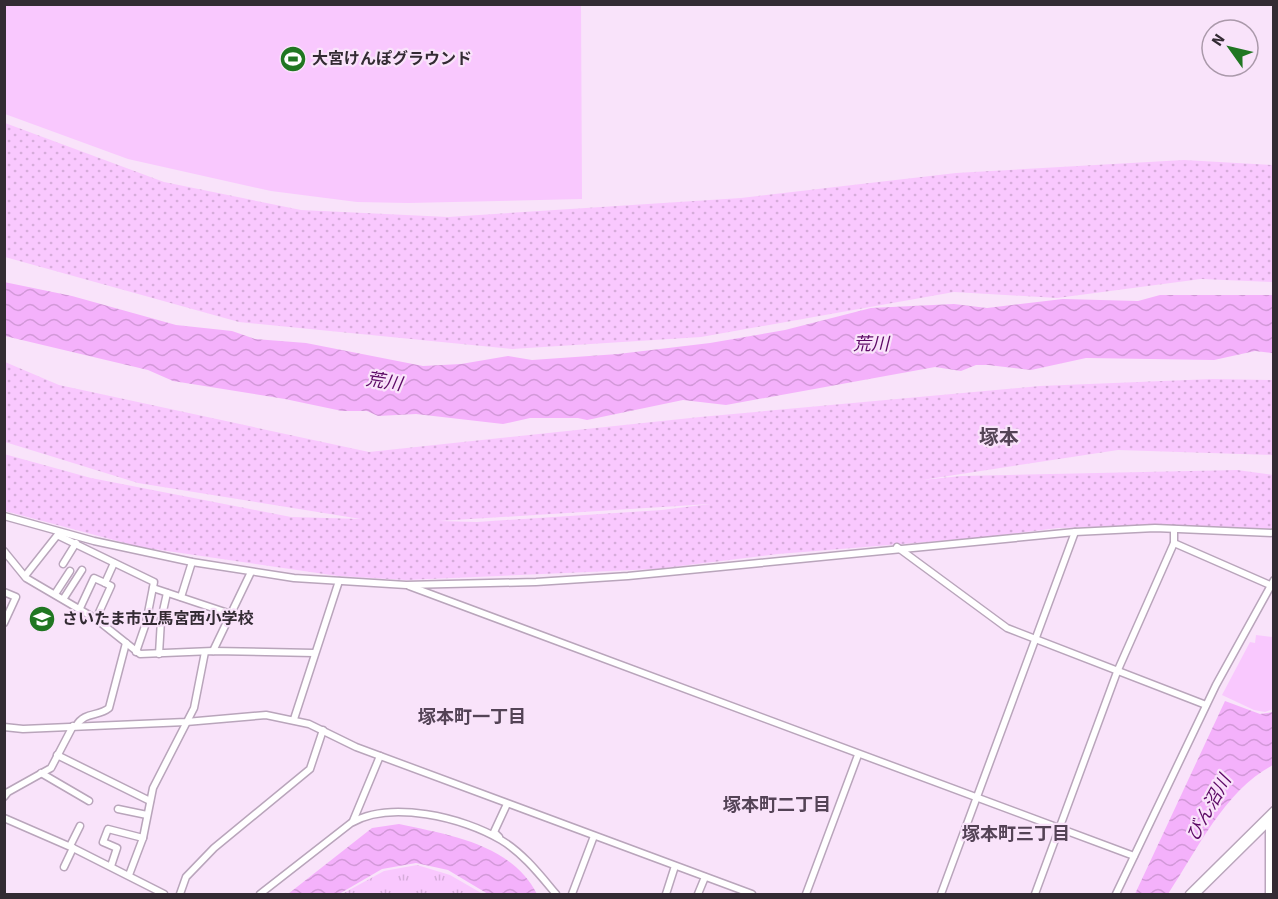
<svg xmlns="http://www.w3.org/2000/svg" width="1278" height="899" viewBox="0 0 1278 899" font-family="'Source Sans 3','Noto Sans JP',sans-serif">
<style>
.grass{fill:url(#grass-dots);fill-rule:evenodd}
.park{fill:url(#park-tufts)}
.pitch{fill:#f9c8fe}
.water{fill:url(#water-waves)}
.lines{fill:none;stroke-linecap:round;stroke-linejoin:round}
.minor-casing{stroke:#b9a5bb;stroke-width:9}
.minor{stroke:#fff;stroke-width:6}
.labels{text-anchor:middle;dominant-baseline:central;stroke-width:4.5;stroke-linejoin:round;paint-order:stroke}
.poi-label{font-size:16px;font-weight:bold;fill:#332b33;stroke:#f9e3fa;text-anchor:start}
.water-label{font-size:18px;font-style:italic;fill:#5c0965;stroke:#f9e3fa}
.neighbourhood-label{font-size:18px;font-weight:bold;fill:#544356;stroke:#f9e3fa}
.quarter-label{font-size:20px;font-weight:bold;fill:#544356;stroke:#f9e3fa}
</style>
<defs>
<pattern id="grass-dots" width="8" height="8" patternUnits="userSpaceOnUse" patternTransform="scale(1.5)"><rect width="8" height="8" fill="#f9c8fe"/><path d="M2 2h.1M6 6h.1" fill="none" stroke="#d6acda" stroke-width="1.8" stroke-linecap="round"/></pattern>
<pattern id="park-tufts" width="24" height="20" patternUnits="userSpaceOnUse" patternTransform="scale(1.5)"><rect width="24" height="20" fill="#f9c8fe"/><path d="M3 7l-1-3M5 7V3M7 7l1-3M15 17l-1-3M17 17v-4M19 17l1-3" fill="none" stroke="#d6acda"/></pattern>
<pattern id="water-waves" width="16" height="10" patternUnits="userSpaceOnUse" patternTransform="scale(1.5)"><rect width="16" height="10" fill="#f4b1fb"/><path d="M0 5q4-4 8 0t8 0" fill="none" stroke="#d298d8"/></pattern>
</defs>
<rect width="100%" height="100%" fill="#f9e3fa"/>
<g class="grass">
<polygon points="5,123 164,182 301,210 448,217 741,198 956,173 1184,160 1273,165 1273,282 1201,279 1057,298 954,292 701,337 512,349 239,322 5,257"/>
<path d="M5 362 59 385 369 452 700 417 1040 386 1212 379 1273 380V455L1118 450 922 480 962 476 1237 470 1273 475V530L1141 526 1058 528 977 538 778 554 656 569 406 580 338 576 140 547 5 511 4 454 91 478 291 517 361 519 138 483 5 442ZM710 504 662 510 477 522 438 521Z"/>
</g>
<polygon class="park" points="417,865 450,875 483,894 342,894 384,871"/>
<g class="pitch">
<polygon points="4,5 581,5 582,199 408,203 357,202 271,191 128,159 5,114"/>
<polygon points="1256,635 1273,637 1273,709 1265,712 1254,710 1222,695 1250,642 1255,643"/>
</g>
<g class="water">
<polygon points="4,282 72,296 176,325 232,331 255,339 306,343 423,366 461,364 508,356 532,360 618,354 710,343 785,330 871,308 954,304 987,308 1063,299 1138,301 1160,295 1273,295 1273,353 1255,351 1214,360 1086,358 1031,370 988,365 976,365 961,371 935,367 726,405 683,400 587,420 578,418 530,418 503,424 416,414 378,416 367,411 342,411 285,399 173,381 148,370 5,336"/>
<path d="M1225 701 1260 714 1273 712V765C1225 790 1197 850 1168 894H1135Z"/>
<path d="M399 824C450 835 511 844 537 894H488L448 870 416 863 382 869 339 894H288L372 828Z"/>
</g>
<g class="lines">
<defs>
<g id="minor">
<polyline points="4,516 94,541 192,562 294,578 406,585 536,582 628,576 1075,532 1155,528 1274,533"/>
<polyline points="59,536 154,582 146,623 136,652"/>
<polyline points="1174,543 1270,585"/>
<polyline points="897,547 1007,628 1206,705"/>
<polyline points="4,551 26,578 96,619 140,654 213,651 314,653"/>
<polyline points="63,564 76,543"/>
<polyline points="25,576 59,533"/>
<polyline points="409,586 1134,856"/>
<polyline points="153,588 231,614"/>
<polyline points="4,592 16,597 4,623"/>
<polyline points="55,594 70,571"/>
<polyline points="181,597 192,562"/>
<polyline points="64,598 82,570"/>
<polyline points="80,608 94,578 105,583 114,563"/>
<polyline points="96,619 111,586 105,583"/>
<polyline points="213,651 251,572"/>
<polyline points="159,654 161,620 167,593"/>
<polyline points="294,719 339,581"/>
<path d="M76 726C85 711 98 717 109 708L126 643"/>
<polyline points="4,727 23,729 186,722 266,715 309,724 356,747 752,894"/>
<polyline points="57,755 150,801"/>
<polyline points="41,773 89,801"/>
<polyline points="4,797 8,792 51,768 73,726"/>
<polyline points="118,809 147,815"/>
<polyline points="4,818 73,848 164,894"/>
<polyline points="353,821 380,756"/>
<polyline points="499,837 494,832 507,804"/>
<polyline points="70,846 80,826"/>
<polyline points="111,866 117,848 103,842 108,829 143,838"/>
<polyline points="64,867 73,848"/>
<polyline points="129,875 143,838 153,788 194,708 205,652"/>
<polyline points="180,894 186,877 214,848 310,769 323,730"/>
<path d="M260 894 351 823C390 800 463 817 501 840 523 853 540 875 556 894"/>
<polyline points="572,894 594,836"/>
<polyline points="666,894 675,866"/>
<polyline points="698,894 705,877"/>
<polyline points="806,894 858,755"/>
<polyline points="941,894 1075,532"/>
<polyline points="1035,894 1117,672 1174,543 1174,529"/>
<polyline points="1116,894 1216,685 1274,580"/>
<polyline points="1189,894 1274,810"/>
<polyline points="1196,894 1274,817"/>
<polyline points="1269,894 1269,822"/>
</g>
</defs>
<use href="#minor" class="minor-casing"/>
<use href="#minor" class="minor"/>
</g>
<defs>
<symbol id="stadium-disc" viewBox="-11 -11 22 22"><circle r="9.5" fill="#207622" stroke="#f9e3fa"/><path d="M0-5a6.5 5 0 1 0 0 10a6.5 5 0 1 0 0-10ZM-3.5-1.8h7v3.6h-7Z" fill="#fff"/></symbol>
<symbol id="school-disc" viewBox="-11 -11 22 22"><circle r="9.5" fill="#207622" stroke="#f9e3fa"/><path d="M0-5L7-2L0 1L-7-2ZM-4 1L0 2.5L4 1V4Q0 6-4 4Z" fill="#fff"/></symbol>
</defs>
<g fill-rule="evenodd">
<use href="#stadium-disc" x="278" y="44" width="30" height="30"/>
<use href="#school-disc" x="27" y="604" width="30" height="30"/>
</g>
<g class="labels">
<g class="poi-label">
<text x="312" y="59">大宮けんぽグラウンド</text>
<text x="62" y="619">さいたま市立馬宮西小学校</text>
</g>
<g class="water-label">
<text x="871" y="344">荒川</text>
<text transform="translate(384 382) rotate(9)">荒川</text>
<text transform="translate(1209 808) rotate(-61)">びん沼川</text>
</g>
<g class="neighbourhood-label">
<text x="472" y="717">塚本町一丁目</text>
<text x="777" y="805">塚本町二丁目</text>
<text x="1016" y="834">塚本町三丁目</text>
</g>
<g class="quarter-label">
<text x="999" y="438">塚本</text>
</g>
</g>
<rect width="1278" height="899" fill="none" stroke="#332b33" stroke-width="12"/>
<g transform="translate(1230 48) rotate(304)"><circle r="28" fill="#f9e3fa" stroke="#aa99aa" stroke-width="1.5"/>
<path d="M0-4.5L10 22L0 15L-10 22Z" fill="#207622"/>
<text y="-9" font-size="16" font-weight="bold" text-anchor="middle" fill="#332b33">N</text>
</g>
</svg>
